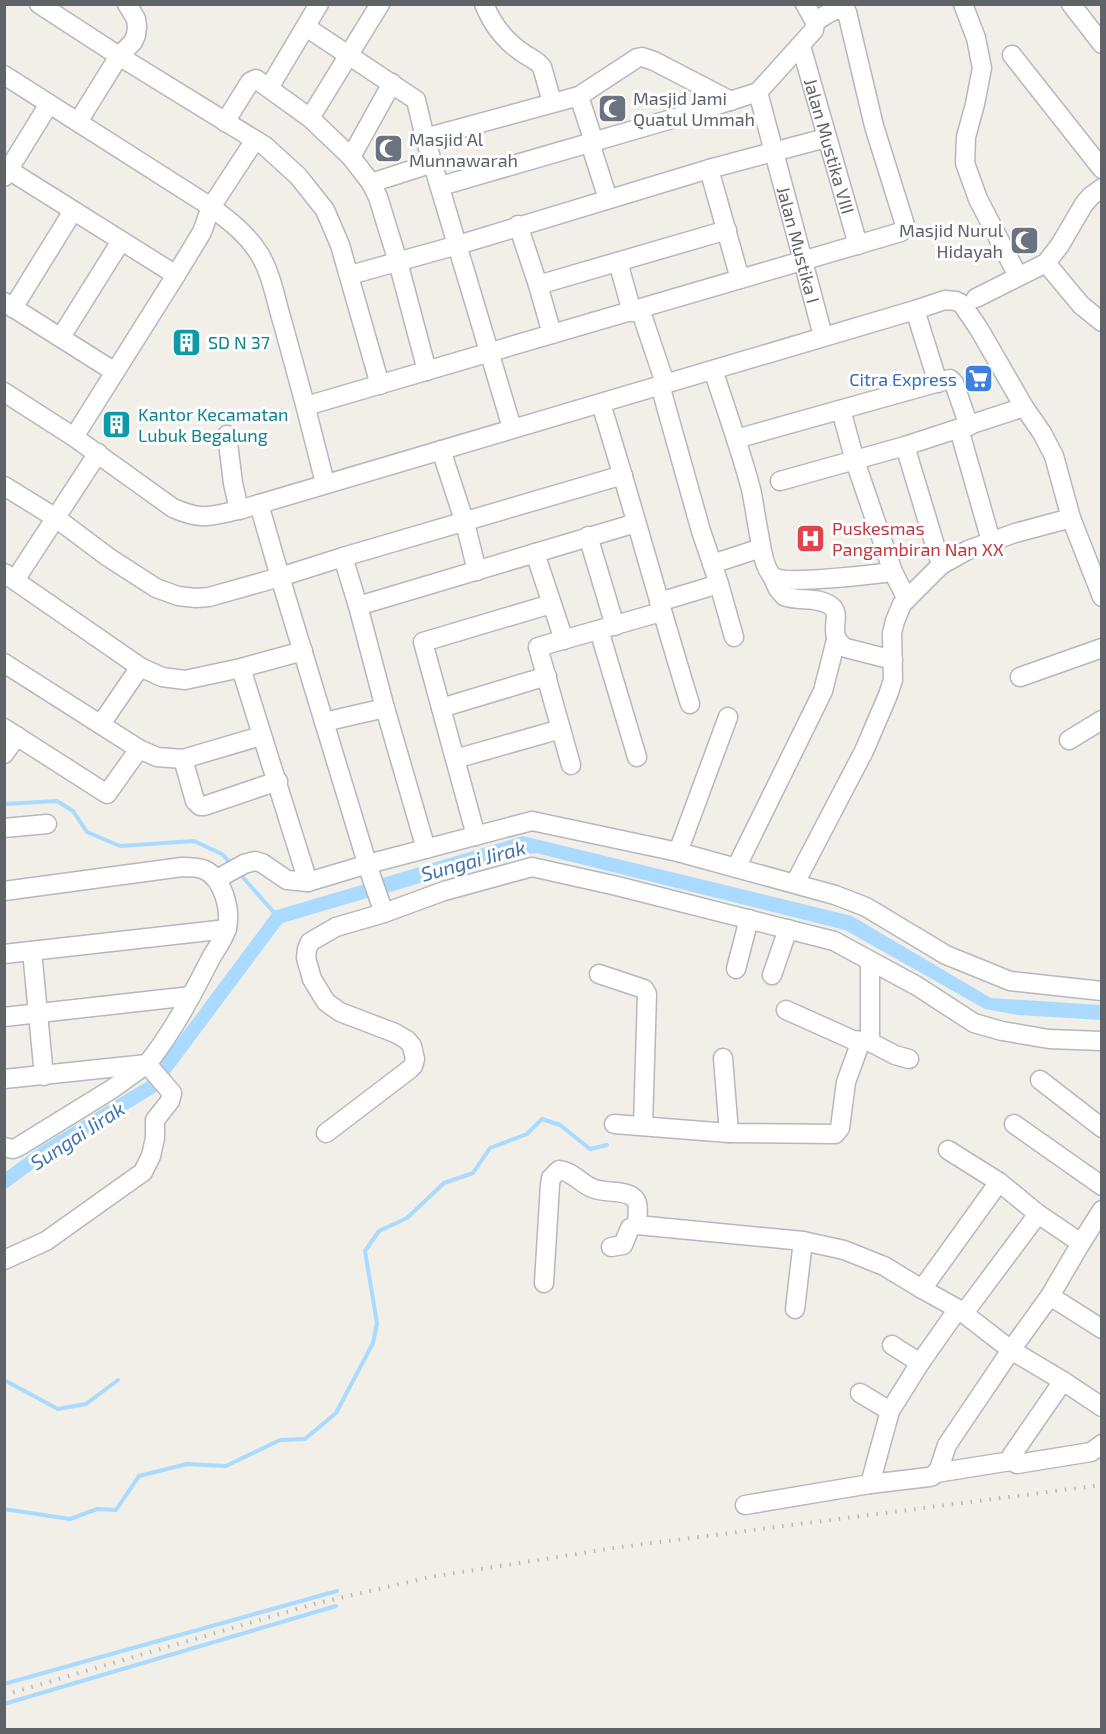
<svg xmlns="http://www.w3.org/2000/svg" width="1106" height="1734" viewBox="0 0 1106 1734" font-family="'Exo 2',sans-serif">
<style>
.water{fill:#aadaff}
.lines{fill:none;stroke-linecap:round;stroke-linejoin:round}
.stream{stroke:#aadaff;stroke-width:4}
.canal{stroke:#aadaff;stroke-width:14}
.minor-casing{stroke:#b5b8bc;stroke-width:21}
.minor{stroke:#fff;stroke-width:18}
.rail{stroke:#b6b7b8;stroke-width:4;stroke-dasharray:1.5 8;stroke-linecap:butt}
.labels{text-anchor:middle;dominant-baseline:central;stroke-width:6;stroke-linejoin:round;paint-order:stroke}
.worship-label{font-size:18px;fill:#5b616d;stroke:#fff;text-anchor:start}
.street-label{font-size:18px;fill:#5f6368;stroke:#fff}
.culture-label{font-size:18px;fill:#0d838f;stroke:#fff;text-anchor:start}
.shop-label{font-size:18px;fill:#366cbe;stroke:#fff;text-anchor:end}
.health-label{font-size:18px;fill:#be3a42;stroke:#fff;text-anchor:start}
.water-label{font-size:20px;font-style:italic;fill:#4174aa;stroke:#fff}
</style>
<rect width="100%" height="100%" fill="#f1efe8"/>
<polygon class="water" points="523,836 852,916 991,998 1101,1005 1101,1020 1018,1015 985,1009 845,930 536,853 508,856 374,897 369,882"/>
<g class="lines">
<g class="stream">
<polyline points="4,804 57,801 73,811 87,832 120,846 194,841 222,854 232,865"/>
<polyline points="239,873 278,917"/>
<polyline points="4,1380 58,1409 86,1404 118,1380"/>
<polyline points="4,1509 70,1519 97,1509 116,1510 139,1476 187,1464 226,1466 280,1440 305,1439 336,1413 373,1343 377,1323 365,1251 379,1231 407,1218 444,1183 473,1173 490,1148 527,1134 542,1119 560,1125 590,1149 607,1145"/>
<polyline points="4,1684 337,1591"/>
<polyline points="4,1704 336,1606"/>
</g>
<polyline class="canal" points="4,1182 43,1153 151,1087 278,917 383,886"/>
<defs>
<g id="minor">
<polyline points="39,4 119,56 265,146 298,176 325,210 340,245 380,385"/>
<path d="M484 4C492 24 505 41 523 53 530 58 537 60 542 67L552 102"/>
<polyline points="963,4 976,38 982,68 975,104 966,137 965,163 978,199 1018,276"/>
<polyline points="1071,4 1102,44"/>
<polyline points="306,27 416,100 425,138 512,428"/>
<path id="s1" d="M801 46 858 245"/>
<polyline points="1012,55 1102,169"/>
<path d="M4 75 211 207C230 221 248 235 260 255 272 275 276 302 283 324 298 377 312 430 325 483"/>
<polyline points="269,88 319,4"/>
<path id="s2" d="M758 92 823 336"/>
<polyline points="579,96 594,142"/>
<polyline points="310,118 380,4"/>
<polyline points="78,122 119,56 133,42 136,35 137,27 136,19 127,4"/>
<polyline points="225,122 250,82 256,79 310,118 351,157 371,183 378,197 398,262 427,371"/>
<polyline points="425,138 579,96 637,58 642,57 654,61 731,101"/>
<polyline points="590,143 608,199"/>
<polyline points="351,157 392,83"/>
<polyline points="4,167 176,275"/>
<polyline points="709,169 740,279"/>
<polyline points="4,177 49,104"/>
<polyline points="371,183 433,163"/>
<polyline points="441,186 689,114 758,92 814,30 815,22 805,4"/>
<polyline points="518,225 538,285 552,334"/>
<polyline points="618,262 632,312"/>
<polyline points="1046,263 1081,305 1102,322"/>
<polyline points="350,275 458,245 709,169 826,138"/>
<polyline points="538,285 727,230"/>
<polyline points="976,298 1046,263 1060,245 1084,204 1091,196 1102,188"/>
<polyline points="4,302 115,372"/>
<polyline points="13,308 73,211"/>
<polyline points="640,309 665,383"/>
<polyline points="915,310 938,383"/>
<polyline points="61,337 121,241"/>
<path d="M713 370C726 409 740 448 751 489 754 503 756 519 759 534 761 545 764 571 774 577 787 585 874 574 893 572L907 599"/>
<polyline points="660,385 701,531 719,584 734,637"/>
<path d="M4 392 74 437 173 508C203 521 209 516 239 510L915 310 945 300 956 301 962 304 979 329 1024 407 1042 433 1054 456 1071 518 1102 597"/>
<path d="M601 404C632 503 659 604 690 704"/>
<path d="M306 406 901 232 905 225 874 126 847 12C836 5 825 16 815 22"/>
<polyline points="841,410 855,461 893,572"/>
<polyline points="959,429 991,541"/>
<polyline points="227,435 233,483 239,510"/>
<polyline points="74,437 176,275 202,232 211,207 255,140"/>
<polyline points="736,439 950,379 954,383 969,426"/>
<polyline points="905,446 941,565"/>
<polyline points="441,450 465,523 477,571"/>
<polyline points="780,481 905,446 1024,407"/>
<polyline points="4,486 56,518 108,557 156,588 178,596 196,598 209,597 280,577 343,557 623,475"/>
<polyline points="259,504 280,577 370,873 384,913"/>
<polyline points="588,536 615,626"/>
<polyline points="535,553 564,640"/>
<polyline points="343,557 358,606 385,708 426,849"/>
<polyline points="712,564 761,548"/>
<polyline points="4,573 140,667 162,677 185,680 241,668 303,651"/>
<path d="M772 576 778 589 784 596C798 602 818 596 831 606 844 616 824 635 846 648L893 660"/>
<polyline points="15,580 98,453"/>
<polyline points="659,602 719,584"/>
<polyline points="358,606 636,523"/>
<polyline points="599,630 637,757"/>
<polyline points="4,663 139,749 157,757 183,759 261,736"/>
<polyline points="241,668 308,882"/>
<polyline points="1020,677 1102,648"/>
<polyline points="441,708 547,676"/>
<polyline points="324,722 385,708"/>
<polyline points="101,724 140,667"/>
<polyline points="4,728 107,794 139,749"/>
<polyline points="1069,740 1102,720"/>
<polyline points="4,754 17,736"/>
<polyline points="183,759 195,801 200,806 204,806 278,781"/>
<polyline points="455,759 561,729"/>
<polyline points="571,765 538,647 661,612"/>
<polyline points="4,828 47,824"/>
<polyline points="476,836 423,642 551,604"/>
<polyline points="678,852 728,717"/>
<polyline points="736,868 823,691 836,640"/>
<polyline points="217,879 244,864 255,861 262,863 287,880 308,882 368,864 532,821 678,852 835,895 866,907 946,955 1010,981 1102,991"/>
<polyline points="795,883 864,751 888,695 893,680 892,633 895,621 902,604 941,565 968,550 1015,533 1071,518"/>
<path d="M4 891 182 867C190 867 198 867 205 870 223 879 231 909 227 928 225 937 217 948 212 956 193 993 173 1032 147 1064L4 1079"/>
<polyline points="32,951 44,1076"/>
<polyline points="4,954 227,929"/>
<polyline points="870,961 870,1042 895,1055 909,1059"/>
<polyline points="736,969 749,919"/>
<polyline points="599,974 644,989 647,994 643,1126"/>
<polyline points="772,975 788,929"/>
<polyline points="786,1010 853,1040 870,1042"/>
<polyline points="4,1017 191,996"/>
<polyline points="723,1058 729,1133"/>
<polyline points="1040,1080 1102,1128"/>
<polyline points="614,1124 729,1133 835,1134 840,1128 846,1082 861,1041"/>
<polyline points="1014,1124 1102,1186"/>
<polyline points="326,1133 410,1069 413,1066 415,1059 412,1046 407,1040 395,1033 340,1012 326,1002 312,979 306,958 307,949 310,942 336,927 384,913 444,891 532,867 617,886 834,941 917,986 974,1023 1002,1031 1049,1039 1102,1041"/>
<polyline points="4,1147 13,1149 18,1147 112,1089 147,1064 172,1093 170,1101 155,1120 155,1138 151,1156 143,1172 46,1241 4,1260"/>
<polyline points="948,1150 999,1182 1038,1214 1081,1243 1102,1210"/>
<polyline points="611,1247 623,1245 630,1228 637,1225"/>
<path d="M544 1283 550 1185 551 1178 559 1170C572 1171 580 1183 592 1188 605 1194 625 1189 634 1198 640 1203 637 1217 637 1225L803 1241 844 1250 884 1266 922 1289 999 1182"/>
<polyline points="922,1289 958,1309 1011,1350 1063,1381 1102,1407"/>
<polyline points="1050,1296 1102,1329"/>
<polyline points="795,1309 803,1241"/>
<polyline points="964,1313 1038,1214"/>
<polyline points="892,1345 920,1363"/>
<polyline points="1063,1381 1012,1455 1011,1461 1017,1464 1091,1452 1102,1444"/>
<polyline points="860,1393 890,1411"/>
<polyline points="936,1473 1011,1461"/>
<polyline points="870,1484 929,1477 933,1476 939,1469 947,1445 1011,1350 1050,1296 1081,1243"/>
<polyline points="745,1505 870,1484 890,1411 920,1363 958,1309"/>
</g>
</defs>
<use href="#minor" class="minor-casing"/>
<use href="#minor" class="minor"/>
<polyline class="rail" points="4,1695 314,1604 430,1577 621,1547 1102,1485"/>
</g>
<defs>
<symbol id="mosque-square" viewBox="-11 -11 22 22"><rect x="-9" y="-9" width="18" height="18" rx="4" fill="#6b7280" stroke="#fff"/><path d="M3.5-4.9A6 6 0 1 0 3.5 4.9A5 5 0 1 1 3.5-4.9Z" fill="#fff"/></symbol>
<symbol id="building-square" viewBox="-11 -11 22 22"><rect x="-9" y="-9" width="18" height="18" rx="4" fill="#0f9aa8" stroke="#fff"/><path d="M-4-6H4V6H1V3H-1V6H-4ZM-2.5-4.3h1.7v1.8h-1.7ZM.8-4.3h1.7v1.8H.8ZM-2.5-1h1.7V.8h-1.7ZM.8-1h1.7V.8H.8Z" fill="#fff"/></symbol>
<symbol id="supermarket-square" viewBox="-11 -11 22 22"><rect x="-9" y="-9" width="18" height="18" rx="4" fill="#3f7fe0" stroke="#fff"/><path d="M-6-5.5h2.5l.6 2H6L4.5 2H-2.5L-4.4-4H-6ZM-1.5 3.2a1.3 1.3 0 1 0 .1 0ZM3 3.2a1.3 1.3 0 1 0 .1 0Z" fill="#fff"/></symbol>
<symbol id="hospital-square" viewBox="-11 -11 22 22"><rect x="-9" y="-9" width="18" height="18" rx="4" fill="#e0444e" stroke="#fff"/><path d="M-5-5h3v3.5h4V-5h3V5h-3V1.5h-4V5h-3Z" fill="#fff"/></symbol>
</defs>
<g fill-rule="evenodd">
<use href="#mosque-square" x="596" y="92" width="33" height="33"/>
<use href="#mosque-square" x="372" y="132" width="33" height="33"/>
<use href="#mosque-square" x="1008" y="224" width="33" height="33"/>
<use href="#building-square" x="170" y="326" width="33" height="33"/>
<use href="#supermarket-square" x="962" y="362" width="33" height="33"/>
<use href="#building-square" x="100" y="408" width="33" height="33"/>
<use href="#hospital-square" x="794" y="522" width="33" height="33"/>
</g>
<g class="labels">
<g class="worship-label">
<text x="633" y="98">Masjid Jami<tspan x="633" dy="21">Quatul Ummah</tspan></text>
<text x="409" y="139">Masjid Al<tspan x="409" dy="21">Munnawarah</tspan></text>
<text x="1003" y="230" text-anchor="end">Masjid Nurul<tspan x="1003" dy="21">Hidayah</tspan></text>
</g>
<g class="street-label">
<text stroke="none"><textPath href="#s1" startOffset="104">Jalan Mustika VIII</textPath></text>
<text stroke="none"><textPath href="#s2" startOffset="158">Jalan Mustika I</textPath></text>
</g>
<g class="culture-label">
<text x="208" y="342">SD N 37</text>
<text x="138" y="414">Kantor Kecamatan<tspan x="138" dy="21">Lubuk Begalung</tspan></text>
</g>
<g class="shop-label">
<text x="957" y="379">Citra Express</text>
</g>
<g class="health-label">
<text x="832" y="528">Puskesmas<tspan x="832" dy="21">Pangambiran Nan XX</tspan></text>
</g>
<g class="water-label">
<text transform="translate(473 860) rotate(-15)">Sungai Jirak</text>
<text transform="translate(77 1135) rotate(-33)">Sungai Jirak</text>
</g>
</g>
<rect width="1106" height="1734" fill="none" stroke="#5f6368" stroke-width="12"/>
</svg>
